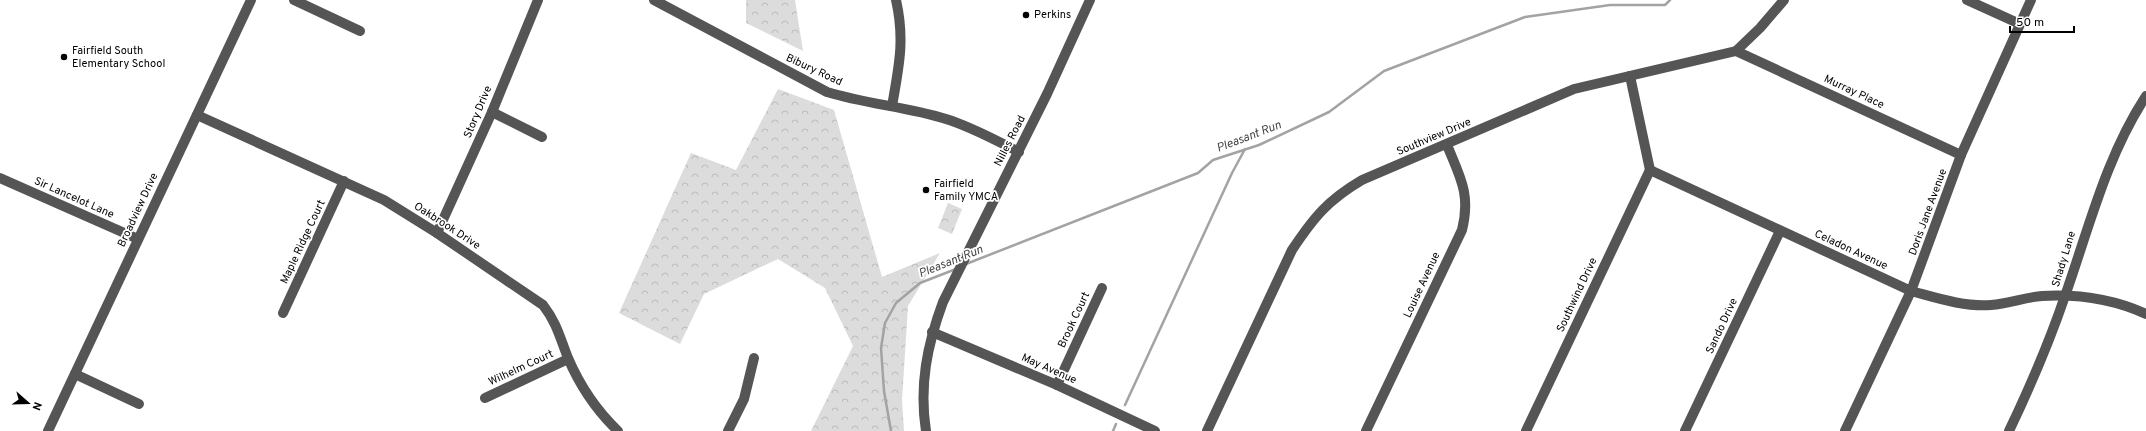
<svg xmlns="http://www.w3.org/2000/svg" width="2146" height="431" viewBox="0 0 2146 431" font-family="Overpass,sans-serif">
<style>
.forest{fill:url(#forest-crowns)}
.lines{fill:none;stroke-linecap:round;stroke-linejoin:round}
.stream{stroke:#a3a3a3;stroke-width:2.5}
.minor{stroke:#555;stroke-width:10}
.poi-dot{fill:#000;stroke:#fff;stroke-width:1.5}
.labels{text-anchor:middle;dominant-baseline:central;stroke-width:3.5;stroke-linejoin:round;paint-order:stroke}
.poi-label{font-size:11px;fill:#000;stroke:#fff;text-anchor:start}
.street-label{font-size:11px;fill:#000;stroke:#fff}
.water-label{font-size:12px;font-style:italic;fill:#444;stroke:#fff}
</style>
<defs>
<pattern id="forest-crowns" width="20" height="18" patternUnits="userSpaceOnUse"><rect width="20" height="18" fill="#dcdcdc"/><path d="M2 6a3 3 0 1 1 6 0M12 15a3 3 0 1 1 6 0" fill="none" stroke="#bbb"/></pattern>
</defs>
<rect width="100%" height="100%" fill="#fff"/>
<g class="forest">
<polygon points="746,0 795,0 803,51 746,23"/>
<polygon points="778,89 834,110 882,277 940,253 908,306 902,400 904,431 811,431 853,346 825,288 778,259 704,294 680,344 619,313 691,153 736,170"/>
<polygon points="948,203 962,209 952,234 938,228"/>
</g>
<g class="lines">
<g class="stream">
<polyline points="966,264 1198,173 1213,160 1259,145 1329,112 1384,71 1525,17 1610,5 1665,5 1670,0"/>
<polyline points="1125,405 1232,173 1245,149"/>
<polyline points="891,431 884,391 881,348 885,323 896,303 920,283 956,269"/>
<polyline points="1113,431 1116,424"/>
</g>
<g class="minor">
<polyline points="294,0 360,31"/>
<path d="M654 0 827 92C866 104 908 107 946 119 972 127 995 140 1019 152"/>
<polyline points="1967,0 2020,24"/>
<polyline points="1736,51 1961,155"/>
<polyline points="1630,76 1650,170"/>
<path d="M892 106C899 66 905 40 896 0"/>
<polyline points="492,112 542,137"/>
<path d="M197 115 384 200 437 233 543 305C557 323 560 338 568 358 580 386 596 410 618 431"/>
<path d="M1650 170 1911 291C1937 298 1964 307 1991 305 2009 304 2025 297 2042 296 2078 294 2113 299 2146 314"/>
<polyline points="0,178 138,239"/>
<polyline points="437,233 492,112 538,0"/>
<polyline points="283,313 344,181"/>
<polyline points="932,332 1057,385 1155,431"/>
<polyline points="75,374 139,404"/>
<polyline points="1057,385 1102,288"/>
<polyline points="485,398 568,359"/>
<polyline points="48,431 251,0"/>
<polyline points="728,431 744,399 754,358"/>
<path d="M926 431C919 386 927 345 943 302L1047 94 1090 0"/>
<path d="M1207 431 1292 250C1314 217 1328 200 1362 180L1574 89 1736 51 1760 28 1784 0"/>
<path d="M1366 431 1462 230C1471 194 1460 177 1447 145"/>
<polyline points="1526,431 1650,170"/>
<polyline points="1685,431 1780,231"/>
<polyline points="1845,431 1911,291 1961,155 2031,0"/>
<path d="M2009 431C2030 387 2049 343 2065 296 2089 228 2106 157 2146 96"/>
</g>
</g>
<g class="poi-dot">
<circle cx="1026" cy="15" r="4"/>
<circle cx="64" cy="57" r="4"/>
<circle cx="926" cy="190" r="4"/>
</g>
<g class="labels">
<g class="poi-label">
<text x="1034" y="15">Perkins</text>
<text x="72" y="51">Fairfield South<tspan x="72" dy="13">Elementary School</tspan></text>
<text x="934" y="184">Fairfield<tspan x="934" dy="13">Family YMCA</tspan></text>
</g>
<g class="street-label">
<text transform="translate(814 70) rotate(25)">Bibury Road</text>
<text transform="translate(1854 92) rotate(25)">Murray Place</text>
<text transform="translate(478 112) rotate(-67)">Story Drive</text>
<text transform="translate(1434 137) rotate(-23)">Southview Drive</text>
<text transform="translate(1010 141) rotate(-63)">Nilles Road</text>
<text transform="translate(74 198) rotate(24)">Sir Lancelot Lane</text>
<text transform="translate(138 210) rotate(-65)">Broadview Drive</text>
<text transform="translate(1928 212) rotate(-70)">Doris Jane Avenue</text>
<text transform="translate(447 226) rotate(33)">Oakbrook Drive</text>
<text transform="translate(303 242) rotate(-65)">Maple Ridge Court</text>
<text transform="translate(1851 250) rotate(25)">Celadon Avenue</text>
<text transform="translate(2064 259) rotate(-73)">Shady Lane</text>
<text transform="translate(1422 285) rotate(-65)">Louise Avenue</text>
<text transform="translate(1577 295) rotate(-65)">Southwind Drive</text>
<text transform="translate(1074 320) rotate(-65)">Brook Court</text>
<text transform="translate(1722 326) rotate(-65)">Sando Drive</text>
<text transform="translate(521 368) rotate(-25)">Wilhelm Court</text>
<text transform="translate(1049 369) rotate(24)">May Avenue</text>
</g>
<g class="water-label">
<text transform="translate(1249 137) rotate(-21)">Pleasant Run</text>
<text transform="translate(951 262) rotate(-22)">Pleasant Run</text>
</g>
</g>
<g transform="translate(28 403) rotate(110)" stroke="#ffffff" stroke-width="3" paint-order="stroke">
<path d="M0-3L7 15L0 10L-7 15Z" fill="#000000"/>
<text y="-6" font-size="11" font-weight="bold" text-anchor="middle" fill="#000000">N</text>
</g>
<path d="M2010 26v6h64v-6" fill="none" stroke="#000000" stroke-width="2"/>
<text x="2016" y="26" font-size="12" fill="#000000" stroke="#ffffff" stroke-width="3" paint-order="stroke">50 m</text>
</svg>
